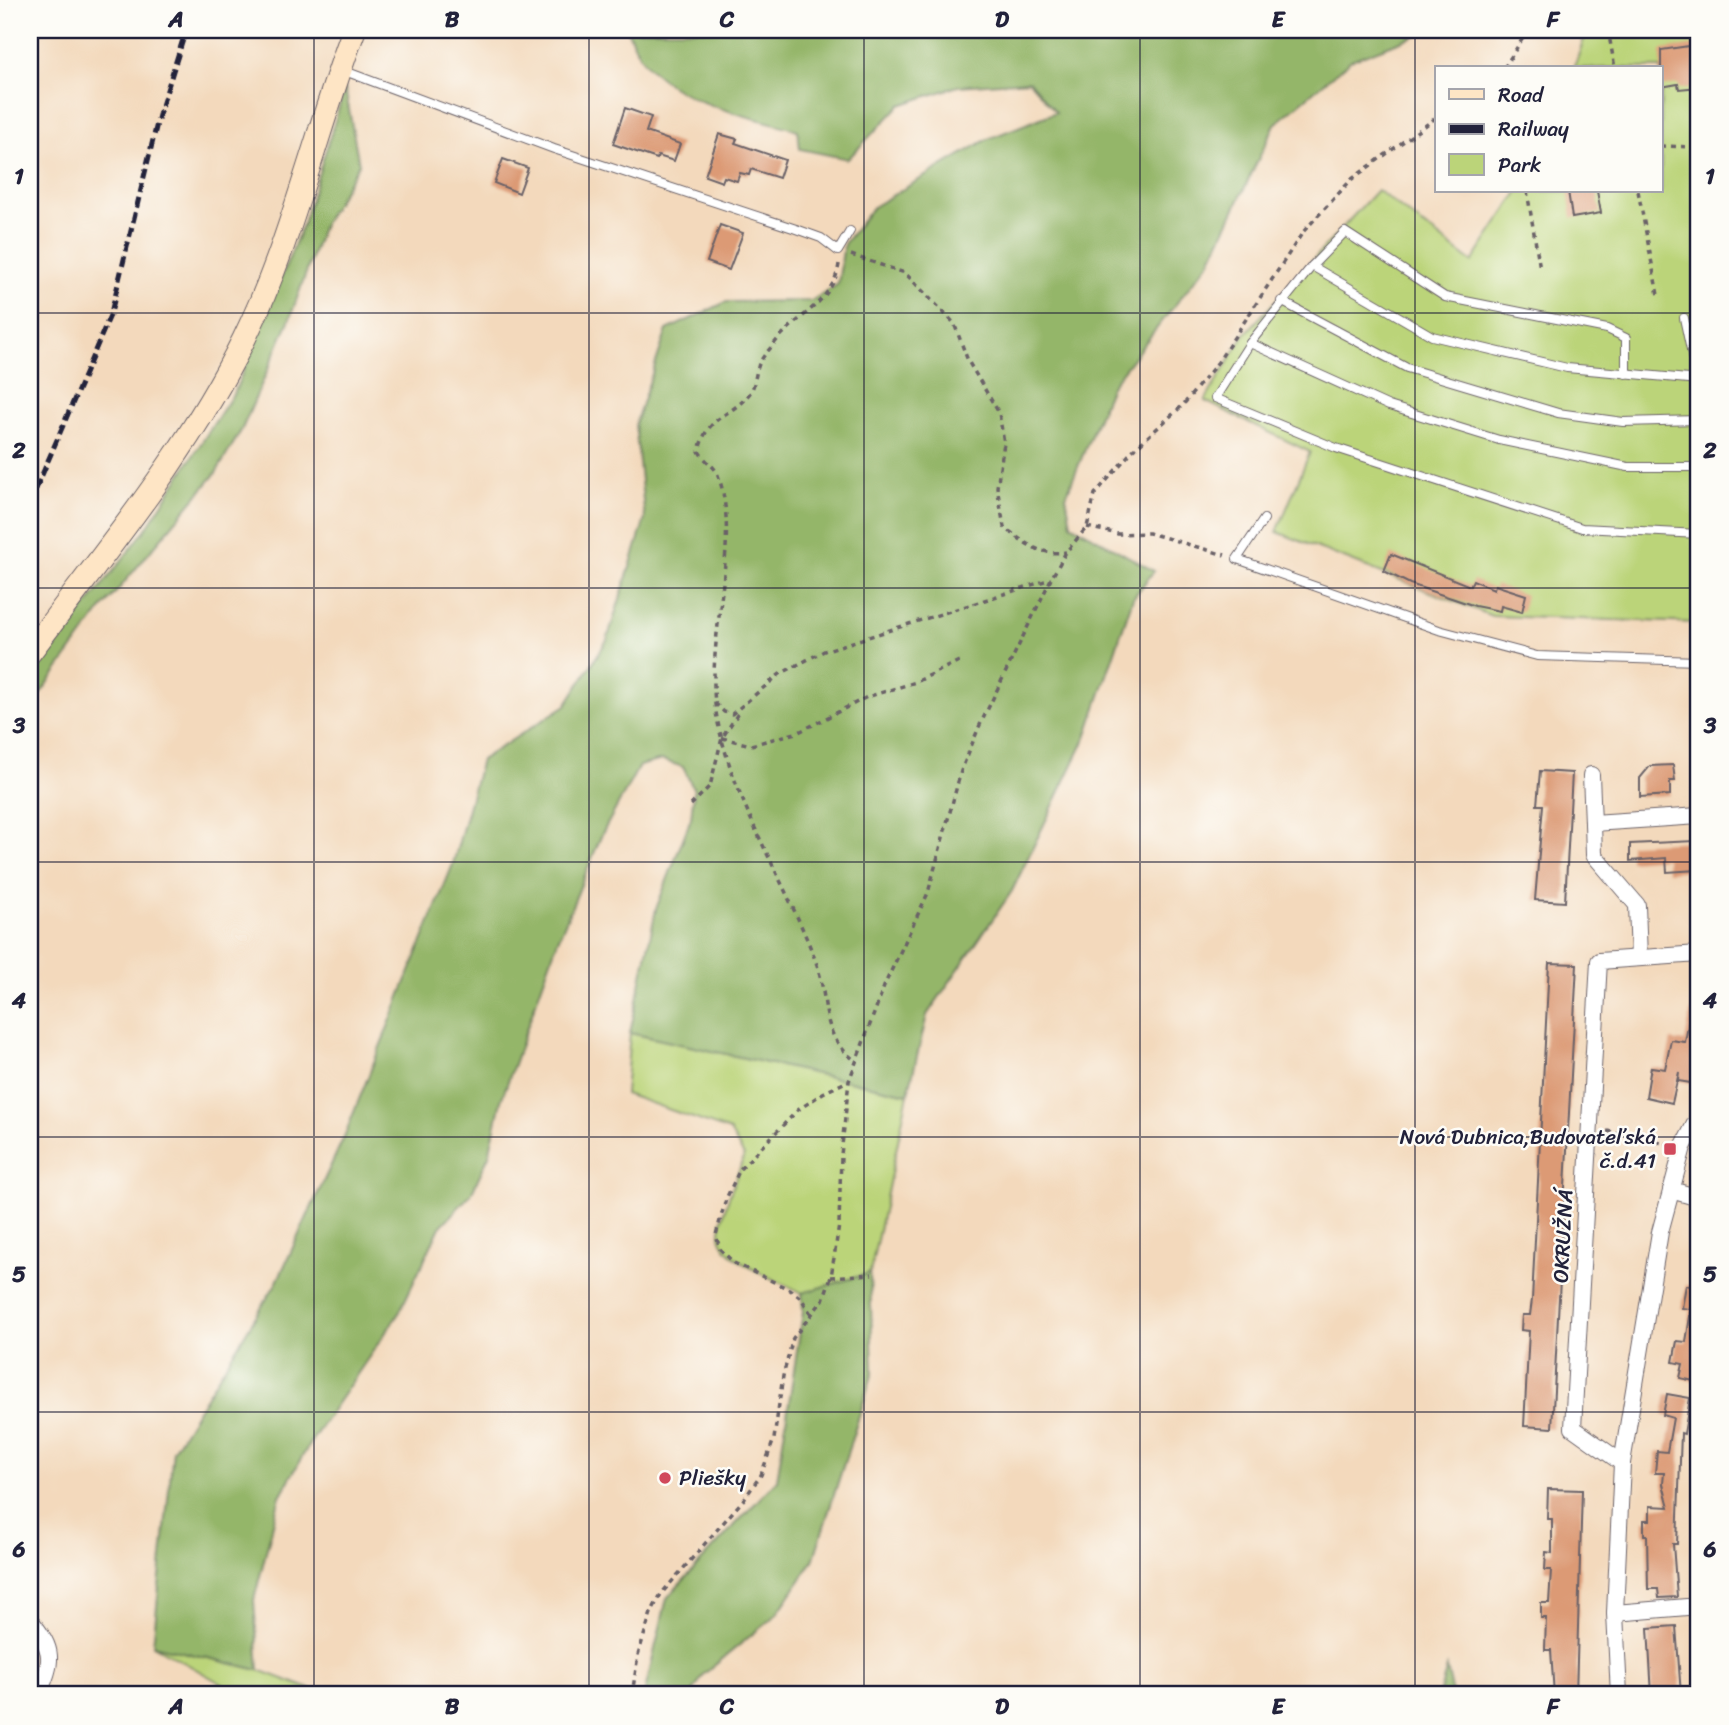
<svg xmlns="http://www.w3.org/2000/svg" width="1729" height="1725" viewBox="0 0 1729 1725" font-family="Sriracha,sans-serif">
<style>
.green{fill:#bbd479;stroke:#6e7b5a;stroke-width:2}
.forest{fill:#94b669;stroke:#5b6c52;stroke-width:2}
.building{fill:#dc9a74}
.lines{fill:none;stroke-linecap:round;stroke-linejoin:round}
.service-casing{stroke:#6b6268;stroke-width:10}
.minor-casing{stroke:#6b6268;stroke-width:18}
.secondary-casing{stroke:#6b6268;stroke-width:25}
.path{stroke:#6b6268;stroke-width:3.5;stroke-dasharray:5 5;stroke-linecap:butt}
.service{stroke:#fff;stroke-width:8}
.minor{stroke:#fff;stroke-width:16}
.secondary{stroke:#fee5c5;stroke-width:23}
.rail{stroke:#22223b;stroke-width:5;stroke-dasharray:10 5;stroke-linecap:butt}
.grid{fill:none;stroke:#22223b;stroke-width:2;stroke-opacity:0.55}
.poi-dot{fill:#d1495b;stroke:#fdfcf7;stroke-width:2.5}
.labels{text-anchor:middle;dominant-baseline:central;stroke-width:5;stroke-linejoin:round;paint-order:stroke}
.poi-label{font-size:21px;fill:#22223b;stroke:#fdfcf7;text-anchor:end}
.street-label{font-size:21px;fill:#22223b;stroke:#fdfcf7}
.neatline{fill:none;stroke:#22223b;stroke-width:2.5}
.grid-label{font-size:23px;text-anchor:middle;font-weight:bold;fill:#22223b}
</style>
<rect width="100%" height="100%" fill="#fdfcf7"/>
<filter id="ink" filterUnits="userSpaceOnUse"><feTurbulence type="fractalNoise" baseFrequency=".0143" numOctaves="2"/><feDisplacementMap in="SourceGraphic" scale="14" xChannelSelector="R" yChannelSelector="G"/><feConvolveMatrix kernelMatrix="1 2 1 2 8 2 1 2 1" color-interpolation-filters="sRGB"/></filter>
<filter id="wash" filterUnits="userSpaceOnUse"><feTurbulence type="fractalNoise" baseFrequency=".00686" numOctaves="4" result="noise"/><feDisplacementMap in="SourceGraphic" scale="28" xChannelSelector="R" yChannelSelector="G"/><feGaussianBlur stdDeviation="1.57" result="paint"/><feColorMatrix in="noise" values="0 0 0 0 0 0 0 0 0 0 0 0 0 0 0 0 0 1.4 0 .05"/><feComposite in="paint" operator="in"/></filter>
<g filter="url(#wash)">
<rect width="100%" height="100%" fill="#f3d9bc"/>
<g class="green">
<polygon points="1587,30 1699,30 1699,623 1492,616 1277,532 1310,452 1205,401 1244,335 1377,190 1472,262 1519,191 1661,191 1661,68 1574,68"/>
<path d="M630 1033 908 1094 870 1273 802 1293C780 1281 723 1262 720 1235 719 1217 738 1175 744 1156L730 1131 625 1094Z"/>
<polygon points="153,1645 259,1670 321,1693 337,1695 242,1695"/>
</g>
<g class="forest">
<path d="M627 30H1430L1351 60 1275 124 1210 261 1111 386 1066 496 1071 524 1154 571 1133 598 1086 737 1012 891 927 1015 908 1094 630 1033 656 909 691 818 694 790 683 767 662 760 639 766 602 834 558 940 501 1101 489 1155 471 1194 440 1227 399 1313 310 1443 280 1496 254 1600 259 1670 153 1645 173 1450 277 1282 344 1137 453 864 481 760 566 705 607 640 645 519 635 424 667 330 726 302 811 301 838 284 844 244 873 207 988 139 1056 112 1029 81 958 86 900 105 848 159 800 149 798 130C745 115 678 105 642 59 636 50 632 39 627 30Z"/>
<polygon points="345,88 359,164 323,225 289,321 242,429 216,473 101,610 30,708 30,679 145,530 235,391 303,224"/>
<polygon points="870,1273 873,1372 813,1561 777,1614 704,1674 691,1695 644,1695 667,1598 777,1480 803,1312 802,1293"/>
<polygon points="1447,1668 1453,1695 1439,1695"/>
</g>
<g id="blocks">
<g class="building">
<polygon points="1696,45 1699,87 1679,89 1678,84 1661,87 1661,50"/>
<polygon points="625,108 651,117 646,132 680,144 674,161 658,156 657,159 613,144"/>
<polygon points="719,134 737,139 735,143 785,160 779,178 751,169 749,175 740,173 737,181 724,177 722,182 705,176"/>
<polygon points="503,159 528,168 519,193 494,183"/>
<polygon points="1568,191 1597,191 1601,213 1572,218"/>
<polygon points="720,225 743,233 729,270 707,262"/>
<polygon points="1391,554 1470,586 1473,580 1494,589 1495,585 1526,595 1522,612 1501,606 1500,611 1475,606 1410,584 1384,571"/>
<polygon points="1673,765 1675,781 1670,781 1670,795 1640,797 1640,778 1650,766"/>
<polygon points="1540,771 1572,773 1565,902 1535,900 1543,805 1537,805"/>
<polygon points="1695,841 1697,870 1667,872 1666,858 1630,861 1630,844"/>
<polygon points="1549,963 1577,964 1552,1428 1524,1426 1529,1331 1521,1330 1522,1315 1530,1315 1532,1300"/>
<polygon points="1692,1005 1699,1006 1699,1040 1691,1083 1678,1081 1679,1072 1672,1103 1646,1097 1651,1067 1665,1069 1671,1040 1685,1042"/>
<polygon points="1686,1285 1699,1288 1699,1352 1694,1381 1680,1378 1683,1364 1673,1362 1677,1341 1686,1342 1691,1310 1697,1310 1682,1308"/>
<polygon points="1667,1394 1690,1398 1684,1434 1681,1433 1677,1544 1673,1544 1677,1597 1659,1598 1658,1589 1648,1589 1647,1535 1644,1535 1644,1520 1650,1520 1650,1506 1669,1507 1663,1484 1664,1473 1655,1473 1657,1451 1667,1452 1673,1418 1663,1415"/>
<polygon points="1548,1489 1582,1490 1576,1695 1554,1695 1551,1650 1545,1650 1546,1618 1541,1618 1541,1603 1549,1603 1551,1570 1545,1570 1546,1552 1552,1553 1552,1519 1547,1519"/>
<polygon points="1676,1626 1681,1695 1652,1695 1648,1628"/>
</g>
</g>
</g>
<g filter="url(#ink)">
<use href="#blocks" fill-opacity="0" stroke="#6b6268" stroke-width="2"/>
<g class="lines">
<defs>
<g id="service">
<polyline points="342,70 554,149 796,229 821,238 838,251 850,231"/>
<polyline points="1312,266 1345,232 1445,297 1607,329 1626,338 1626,374"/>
<polyline points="1281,301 1407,368 1558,413 1623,422 1699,420"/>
<polyline points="1684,318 1699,388"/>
<polyline points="1250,343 1389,406 1499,440 1628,467 1699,467"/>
<polyline points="1699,380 1567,368 1432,336 1312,266 1250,343 1215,398 1336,448 1582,528 1699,534"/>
<polyline points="1264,519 1237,559 1439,630 1537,656 1699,661"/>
</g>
<g id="minor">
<polyline points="1591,775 1593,823"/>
<polyline points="1639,958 1637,905 1594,855 1593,823 1699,816"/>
<polyline points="1671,1190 1699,1198"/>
<polyline points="1622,1463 1573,1428 1599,961 1699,954"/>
<polyline points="1615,1613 1699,1606"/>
<path d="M30 1620C55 1651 53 1660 38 1695"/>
<polyline points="1619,1695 1615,1613 1622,1463 1660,1232 1683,1147 1699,1116"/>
</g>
<path id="secondary" d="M30 652C106 550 187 454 244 339 292 241 316 131 354 30"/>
</defs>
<use href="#service" class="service-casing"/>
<use href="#minor" class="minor-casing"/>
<use href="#secondary" class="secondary-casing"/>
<g class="path">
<polyline points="1608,30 1615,68"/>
<polyline points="1504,68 1528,30"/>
<polyline points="1661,146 1699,147"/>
<polyline points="1527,191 1540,269"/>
<polyline points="1638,191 1658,295"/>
<path d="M851 255 905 273 954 323 968 361 999 413 1004 443 997 487 1004 527C1025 543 1039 556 1066 552"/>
<path d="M839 264C834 302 795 316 773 345 768 351 760 359 758 367 755 375 755 386 750 393 731 418 707 414 699 451 704 461 715 466 718 475 743 545 703 643 717 718 734 805 785 879 816 962 830 1001 818 1034 856 1061"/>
<polyline points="1087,527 1118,534 1149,533 1225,555"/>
<polyline points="715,703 724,712 732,714 780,674 824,651 1051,579"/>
<polyline points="722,738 751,745 799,732 867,697 916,682 961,660"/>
<polyline points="691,805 710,786 722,738 739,712"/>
<polyline points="1607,1131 1668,1144"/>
<polyline points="831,1277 872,1274"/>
<polyline points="811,1314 801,1298 789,1289 734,1263 720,1249 716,1235 726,1199 740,1169 798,1110 823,1093 848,1081"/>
<polyline points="632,1695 638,1655 651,1613 661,1594 744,1499 761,1475 774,1439 783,1376 793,1338 823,1300 831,1277 839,1225 841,1155 849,1081 885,984 928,893 961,771 979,727 1051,579 1066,552 1087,527 1095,494 1132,451 1183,405 1218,362 1303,232 1352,179 1437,117"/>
</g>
<use href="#service" class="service"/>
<use href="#minor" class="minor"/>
<use href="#secondary" class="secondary"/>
<polyline class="rail" points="30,503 111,313 159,115 186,30"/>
</g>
</g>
<path class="grid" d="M314 30V1695M589 30V1695M864 30V1695M1140 30V1695M1415 30V1695M30 313H1699M30 588H1699M30 862H1699M30 1137H1699M30 1412H1699"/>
<g class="poi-dot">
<rect x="1663" y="1142" width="14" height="14" rx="3.5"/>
<circle cx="665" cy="1478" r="7"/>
</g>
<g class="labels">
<g class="poi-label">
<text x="1656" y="1137">Nová Dubnica,Budovateľská<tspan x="1656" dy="24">č.d.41</tspan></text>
<text x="679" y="1478" text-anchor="start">Pliešky</text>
</g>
<g class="street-label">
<text transform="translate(1563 1236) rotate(-87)">OKRUŽNÁ</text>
</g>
</g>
<rect width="1729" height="1725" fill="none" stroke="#fdfcf7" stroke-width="77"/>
<rect x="1435" y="66" width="228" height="126" fill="#fdfcf7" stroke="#a5a5ac" stroke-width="2"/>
<rect x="1449" y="89" width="35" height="10" fill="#fee5c5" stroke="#a5a5ac" stroke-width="2"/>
<text x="1498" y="102" font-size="21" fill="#22223b">Road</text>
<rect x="1449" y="124" width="35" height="10" fill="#22223b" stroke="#a5a5ac" stroke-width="2"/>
<text x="1498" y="136" font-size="21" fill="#22223b">Railway</text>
<rect x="1449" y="154" width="35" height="21" fill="#bbd479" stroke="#a5a5ac" stroke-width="2"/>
<text x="1498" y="172" font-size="21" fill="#22223b">Park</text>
<rect x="38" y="38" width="1652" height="1648" class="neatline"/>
<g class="grid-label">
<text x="176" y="27">A</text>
<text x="452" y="27">B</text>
<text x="727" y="27">C</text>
<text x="1002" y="27">D</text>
<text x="1278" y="27">E</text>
<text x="1553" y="27">F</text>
<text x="19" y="184">1</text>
<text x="1710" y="184">1</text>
<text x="19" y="458">2</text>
<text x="1710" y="458">2</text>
<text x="19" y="733">3</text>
<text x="1710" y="733">3</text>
<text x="19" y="1008">4</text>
<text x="1710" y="1008">4</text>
<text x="19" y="1282">5</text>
<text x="1710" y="1282">5</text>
<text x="19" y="1557">6</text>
<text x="1710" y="1557">6</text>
<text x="176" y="1714">A</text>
<text x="452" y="1714">B</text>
<text x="727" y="1714">C</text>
<text x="1002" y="1714">D</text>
<text x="1278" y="1714">E</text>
<text x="1553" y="1714">F</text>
</g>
</svg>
